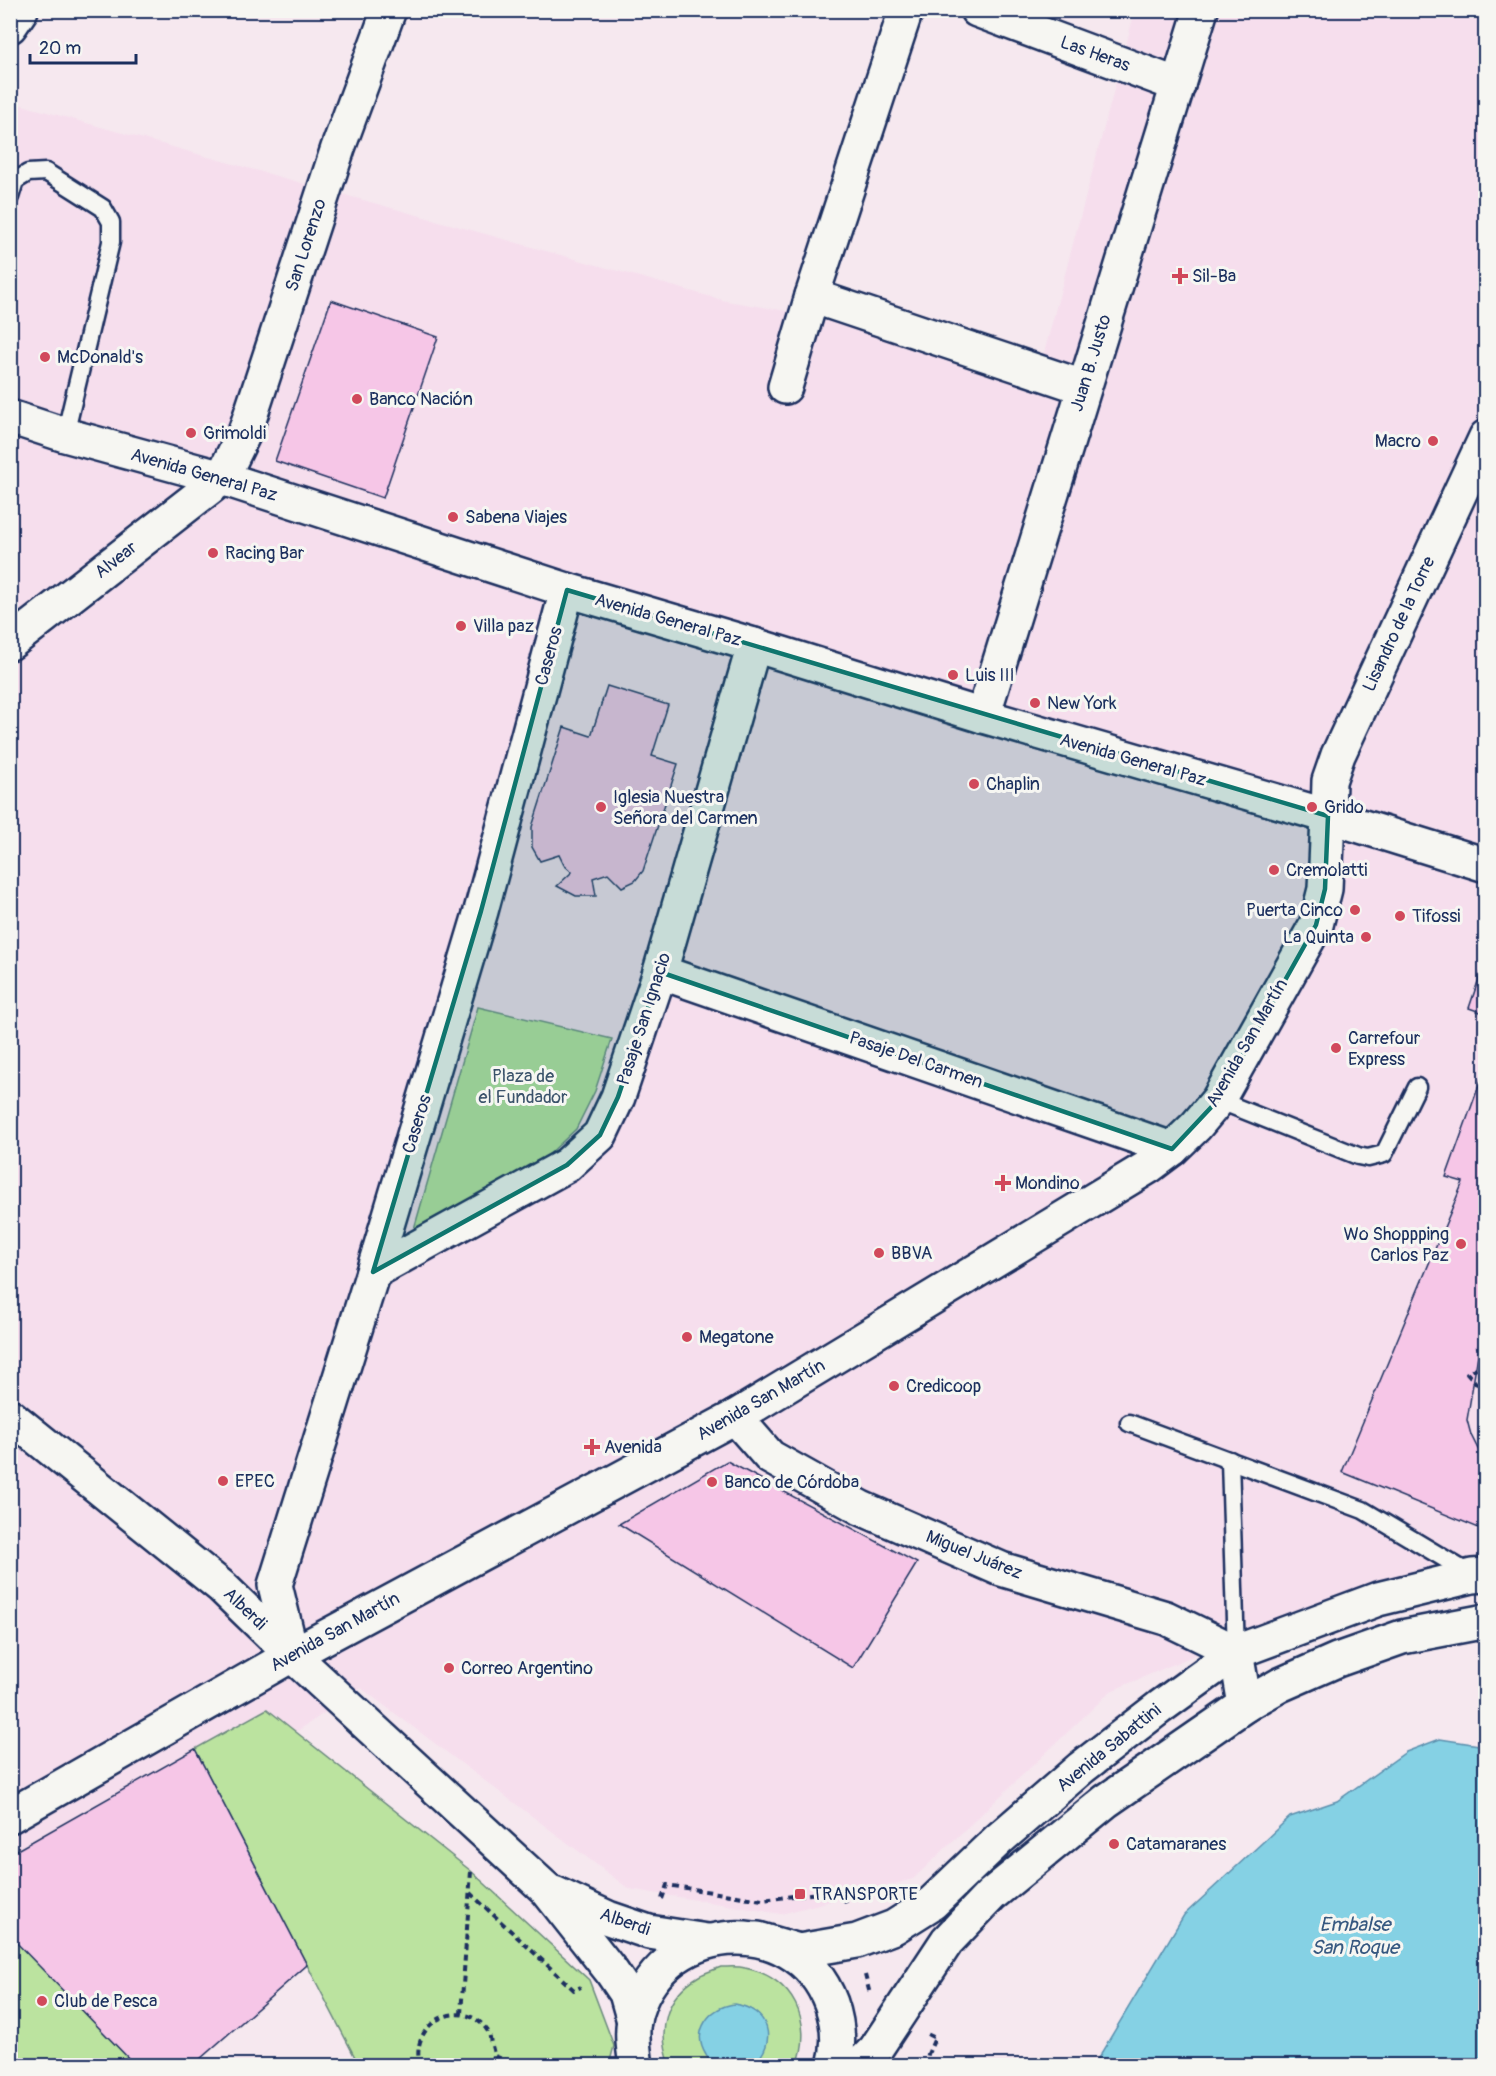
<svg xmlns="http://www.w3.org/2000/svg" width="1496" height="2076" viewBox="0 0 1496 2076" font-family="Pangolin,sans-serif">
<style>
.built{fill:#f6deed}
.green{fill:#bbe39f;stroke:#6b897e;stroke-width:1.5}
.water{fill:#85d1e4;stroke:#5b90ae;stroke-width:1.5}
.building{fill:#f6c6e7;stroke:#1b2f5e;stroke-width:1.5}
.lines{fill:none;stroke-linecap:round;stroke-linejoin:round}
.lane-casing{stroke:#1b2f5e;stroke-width:21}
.street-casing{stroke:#1b2f5e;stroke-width:38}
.secondary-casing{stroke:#1b2f5e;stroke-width:38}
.path{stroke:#1b2f5e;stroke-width:4;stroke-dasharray:6 4.5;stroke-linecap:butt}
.lane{stroke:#f6f6f2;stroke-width:16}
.street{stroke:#f6f6f2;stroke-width:33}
.secondary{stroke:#f6f6f2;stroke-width:33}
.marked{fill:#0f766e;fill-opacity:0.2;stroke:#0f766e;stroke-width:4.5;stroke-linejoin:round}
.poi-dot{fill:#d1495b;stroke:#f6f6f2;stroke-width:2}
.labels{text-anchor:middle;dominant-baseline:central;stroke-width:6;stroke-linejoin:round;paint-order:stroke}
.street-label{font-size:18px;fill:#1b2f5e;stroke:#f6f6f2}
.poi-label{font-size:18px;fill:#1b2f5e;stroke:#f6f6f2;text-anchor:start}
.park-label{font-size:18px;fill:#3b536b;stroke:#f6f6f2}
.water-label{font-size:20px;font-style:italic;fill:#365880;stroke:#f6f6f2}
</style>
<rect width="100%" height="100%" fill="#f6e8ef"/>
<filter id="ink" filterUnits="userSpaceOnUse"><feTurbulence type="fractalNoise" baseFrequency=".0167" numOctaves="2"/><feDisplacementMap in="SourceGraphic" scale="12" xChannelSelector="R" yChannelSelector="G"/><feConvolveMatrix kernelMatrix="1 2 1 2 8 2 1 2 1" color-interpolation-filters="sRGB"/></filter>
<g filter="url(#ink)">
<polygon class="built" points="1135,11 1485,11 1485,1573 1321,1601 1111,1691 913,1879 781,1914 629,1889 361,1688 296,1732 196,1749 307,1965 192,2065 11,2049 11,102 726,301 1044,353"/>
<g class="green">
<polygon points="478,1007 612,1039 595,1091 576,1129 544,1159 414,1229"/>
<polygon points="267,1709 471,1871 589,1980 614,2046 609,2065 359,2065 195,1749"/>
<polygon points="11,1936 136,2065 11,2065"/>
<path d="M721 1967C729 1967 738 1966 745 1968 793 1977 814 2022 797 2065H670C657 2030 665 1996 699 1976 706 1972 714 1970 721 1967Z"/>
</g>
<g class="water">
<polygon points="1440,1739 1485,1746 1485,2065 1094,2065 1184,1915 1290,1817 1337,1801 1406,1752"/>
<path d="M734 2004C769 2009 779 2041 753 2065 744 2066 724 2068 715 2066 711 2064 708 2059 706 2055 691 2031 709 2008 734 2004Z"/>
</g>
<g class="building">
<polygon points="331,300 438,337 383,498 275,461"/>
<polygon points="607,686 668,705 652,756 678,764 643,871 635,881 622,887 608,873 593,878 596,896 576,896 557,886 572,872 564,865 559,855 540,861 532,847 532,827 564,727 591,736"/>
<polygon points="1486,958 1486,1014 1469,1008"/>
<polygon points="1486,1066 1486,1307 1467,1420 1471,1435 1478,1449 1486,1457 1486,1531 1342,1472 1463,1182 1446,1177"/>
<polygon points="727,1461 917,1563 853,1668 619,1524"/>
<polygon points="195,1749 307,1965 192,2066 136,2066 10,1936 10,1854"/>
</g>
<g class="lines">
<defs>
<g id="lane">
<polyline points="10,197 15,181 28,173 46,172 103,208 111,222 111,242 65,435"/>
<polyline points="1218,1100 1358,1156 1368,1158 1384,1154 1417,1087"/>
<polyline points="1129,1423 1363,1510 1472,1575"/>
<polyline points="1230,1460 1236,1652"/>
</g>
<g id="street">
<polyline points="977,10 1178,85"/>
<polyline points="10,26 21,10"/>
<polyline points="812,296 1083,387"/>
<polyline points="785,387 812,296 906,10"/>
<polyline points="10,643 222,478 246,429 338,148 389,10"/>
<polyline points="983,716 1201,10"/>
<polyline points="1328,816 1329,781 1338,755 1486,437"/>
<polyline points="660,972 1172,1149"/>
<polyline points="373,1272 567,1165 600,1135 618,1097 660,972 754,645"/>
<polyline points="735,1417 770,1457 861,1508 1001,1569 1166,1618 1236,1652 1245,1705"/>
<polyline points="292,1655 275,1585 373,1272 481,911 567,590"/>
</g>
<g id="secondary">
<polyline points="10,417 65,435 222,478 567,590 754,645 983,716 1328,816 1486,865"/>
<polyline points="10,1416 222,1587 292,1655 547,1890 611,1971 626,1993 634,2021"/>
<polyline points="10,1816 292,1655 735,1417 1148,1167 1172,1149 1196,1126 1218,1100 1316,925 1325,889 1328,816"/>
<polyline points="554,1893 608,1918 649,1932 707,1941"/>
<polyline points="758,1939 799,1951 857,1941 894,1927 932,1903 999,1839 1081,1768 1160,1707 1236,1652 1378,1599 1472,1576 1486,1575"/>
<path d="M636 2066C634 2051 631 2035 634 2020 656 1921 795 1907 831 2003 838 2023 840 2045 834 2066"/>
<polyline points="859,2066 875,2050 947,1941 991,1895 1106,1801 1245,1705 1280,1685 1337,1660 1402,1637 1486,1621"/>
</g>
</defs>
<use href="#lane" class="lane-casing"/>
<use href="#street" class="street-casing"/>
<use href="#secondary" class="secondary-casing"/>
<g class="path">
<polyline points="1476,1348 1486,1347"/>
<polyline points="1486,1363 1467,1373 1486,1394"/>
<polyline points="470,1893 574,1990 581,1987"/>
<polyline points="662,1899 667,1885 762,1900 842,1890 847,1907"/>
<polyline points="865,1975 870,1994"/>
<polyline points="461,2014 471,1871"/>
<polyline points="495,2056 518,2066"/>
<path d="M420 2066C408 2021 463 1996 487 2030 490 2033 490 2039 491 2043 494 2052 495 2056 492 2066"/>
<polyline points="926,2066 928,2054 935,2038 927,2034"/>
</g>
<use href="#lane" class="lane"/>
<use href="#street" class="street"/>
<use href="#secondary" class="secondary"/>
</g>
</g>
<path class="marked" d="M567 590 1328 816 1325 889 1316 925 1218 1100 1172 1149 660 972 618 1097 600 1135 567 1165 373 1272 481 911Z"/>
<g class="poi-dot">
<path d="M1177 267h6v6h6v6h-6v6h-6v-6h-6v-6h6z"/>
<circle cx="45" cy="357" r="6"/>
<circle cx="357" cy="399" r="6"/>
<circle cx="191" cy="433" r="6"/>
<circle cx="1433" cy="441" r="6"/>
<circle cx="453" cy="517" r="6"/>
<circle cx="213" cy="553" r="6"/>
<circle cx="461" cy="626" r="6"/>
<circle cx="953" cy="675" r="6"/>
<circle cx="1035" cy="703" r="6"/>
<circle cx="974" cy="784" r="6"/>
<circle cx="601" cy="807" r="6"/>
<circle cx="1312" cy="807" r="6"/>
<circle cx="1274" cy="870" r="6"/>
<circle cx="1355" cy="910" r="6"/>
<circle cx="1400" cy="916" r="6"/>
<circle cx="1366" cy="937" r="6"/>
<circle cx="1336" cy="1048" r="6"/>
<path d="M1000 1174h6v6h6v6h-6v6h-6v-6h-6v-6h6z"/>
<circle cx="1461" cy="1244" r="6"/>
<circle cx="879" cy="1253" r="6"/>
<circle cx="687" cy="1337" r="6"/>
<circle cx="894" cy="1386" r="6"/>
<path d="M589 1438h6v6h6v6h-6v6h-6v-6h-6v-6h6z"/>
<circle cx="223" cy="1481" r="6"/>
<circle cx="712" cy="1482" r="6"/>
<circle cx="449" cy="1668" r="6"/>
<circle cx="1114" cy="1844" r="6"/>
<rect x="794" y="1888" width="12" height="12" rx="3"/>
<circle cx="42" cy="2001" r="6"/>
</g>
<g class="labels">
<g class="street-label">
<text transform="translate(1095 54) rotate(20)">Las Heras</text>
<text transform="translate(306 245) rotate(-72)">San Lorenzo</text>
<text transform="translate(1091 363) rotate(-73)">Juan B. Justo</text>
<text transform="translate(204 475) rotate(16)">Avenida General Paz</text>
<text transform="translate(116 560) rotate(-38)">Alvear</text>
<text transform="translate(668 620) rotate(16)">Avenida General Paz</text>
<text transform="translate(1399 624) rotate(-65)">Lisandro de la Torre</text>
<text transform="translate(549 656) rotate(-75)">Caseros</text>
<text transform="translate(1133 760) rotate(16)">Avenida General Paz</text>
<text transform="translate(644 1019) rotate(-72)">Pasaje San Ignacio</text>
<text transform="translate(1247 1043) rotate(-60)">Avenida San Martín</text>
<text transform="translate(916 1060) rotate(19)">Pasaje Del Carmen</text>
<text transform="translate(417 1124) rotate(-73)">Caseros</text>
<text transform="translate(761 1400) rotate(-30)">Avenida San Martín</text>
<text transform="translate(974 1555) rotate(22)">Miguel Juárez</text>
<text transform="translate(245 1609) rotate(44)">Alberdi</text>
<text transform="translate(335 1632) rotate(-29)">Avenida San Martín</text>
<text transform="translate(1109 1748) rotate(-39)">Avenida Sabattini</text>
<text transform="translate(625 1922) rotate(19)">Alberdi</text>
</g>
<g class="poi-label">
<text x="1192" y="276">Sil-Ba</text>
<text x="57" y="357">McDonald's</text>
<text x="369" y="399">Banco Nación</text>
<text x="203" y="433">Grimoldi</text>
<text x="1421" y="441" text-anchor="end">Macro</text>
<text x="465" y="517">Sabena Viajes</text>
<text x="225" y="553">Racing Bar</text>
<text x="473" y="626">Villa paz</text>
<text x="965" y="675">Luis III</text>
<text x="1047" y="703">New York</text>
<text x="986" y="784">Chaplin</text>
<text x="613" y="797">Iglesia Nuestra<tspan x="613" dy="21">Señora del Carmen</tspan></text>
<text x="1324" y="807">Grido</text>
<text x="1286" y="870">Cremolatti</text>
<text x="1343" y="910" text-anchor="end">Puerta Cinco</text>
<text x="1412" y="916">Tifossi</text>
<text x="1354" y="937" text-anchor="end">La Quinta</text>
<text x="1348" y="1038">Carrefour<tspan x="1348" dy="21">Express</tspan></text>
<text x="1015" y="1183">Mondino</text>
<text x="1449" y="1234" text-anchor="end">Wo Shoppping<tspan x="1449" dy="21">Carlos Paz</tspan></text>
<text x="891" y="1253">BBVA</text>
<text x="699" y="1337">Megatone</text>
<text x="906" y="1386">Credicoop</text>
<text x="604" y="1447">Avenida</text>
<text x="235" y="1481">EPEC</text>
<text x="724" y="1482">Banco de Córdoba</text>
<text x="461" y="1668">Correo Argentino</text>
<text x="1126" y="1844">Catamaranes</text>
<text x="812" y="1894">TRANSPORTE</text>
<text x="54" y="2001">Club de Pesca</text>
</g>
<g class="park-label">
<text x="523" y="1076">Plaza de<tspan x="523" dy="21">el Fundador</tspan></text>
</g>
<g class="water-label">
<text x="1355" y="1924">Embalse<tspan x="1355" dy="23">San Roque</tspan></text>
</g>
</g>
<rect width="1496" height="2076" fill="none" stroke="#f6f6f2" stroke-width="36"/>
<rect x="18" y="18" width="1460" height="2040" fill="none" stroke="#1b2f5e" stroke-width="2" filter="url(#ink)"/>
<path d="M30 54v9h106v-9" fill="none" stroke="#1b2f5e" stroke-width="3"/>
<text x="39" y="54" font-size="18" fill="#1b2f5e" stroke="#f6f6f2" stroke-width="4.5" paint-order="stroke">20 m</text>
</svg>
